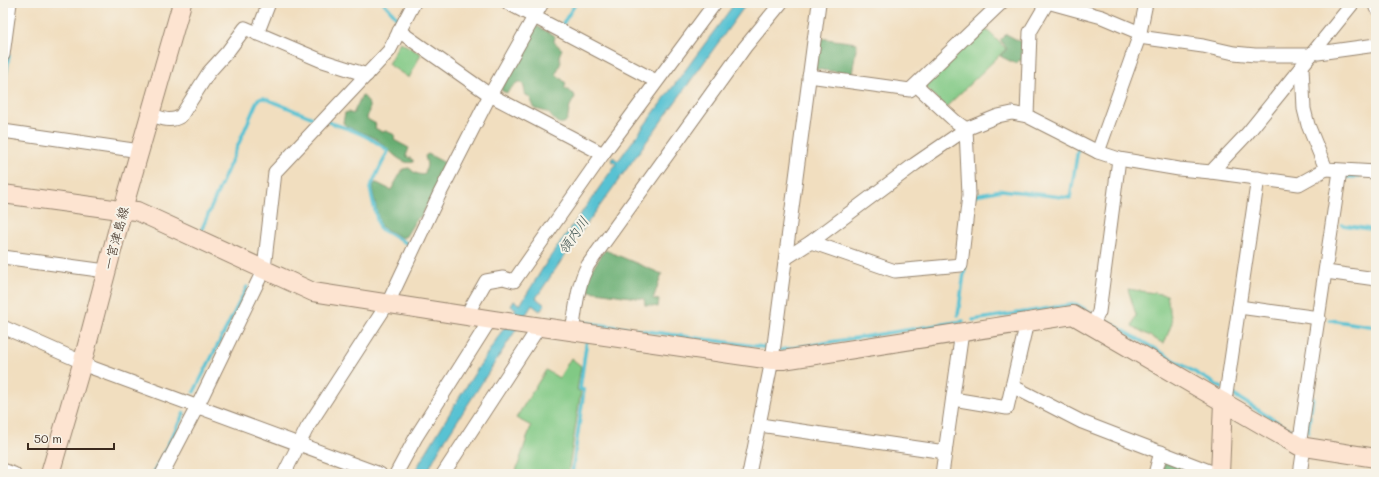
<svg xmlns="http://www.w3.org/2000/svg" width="1379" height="477" viewBox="0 0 1379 477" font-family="Mali,'Klee One',sans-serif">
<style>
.green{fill:#81c985;stroke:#5e7a52}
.forest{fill:#68ad72;stroke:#526c48}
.water{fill:#58c2d3;stroke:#4a7678}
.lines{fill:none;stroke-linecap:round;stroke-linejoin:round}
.stream{stroke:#58c2d3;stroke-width:3.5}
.street-casing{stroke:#96846e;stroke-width:15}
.secondary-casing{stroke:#96846e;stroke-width:20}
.street{stroke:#fff;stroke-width:13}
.secondary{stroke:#fde4d1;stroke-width:18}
.labels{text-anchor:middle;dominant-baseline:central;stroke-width:4;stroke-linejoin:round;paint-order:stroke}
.street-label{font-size:13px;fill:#3b2a1e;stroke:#f7f3e8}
.water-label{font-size:14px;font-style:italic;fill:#445854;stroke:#f7f3e8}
</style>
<rect width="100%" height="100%" fill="#f7f3e8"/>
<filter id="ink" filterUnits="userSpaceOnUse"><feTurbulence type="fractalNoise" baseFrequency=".025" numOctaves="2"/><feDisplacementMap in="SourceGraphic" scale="8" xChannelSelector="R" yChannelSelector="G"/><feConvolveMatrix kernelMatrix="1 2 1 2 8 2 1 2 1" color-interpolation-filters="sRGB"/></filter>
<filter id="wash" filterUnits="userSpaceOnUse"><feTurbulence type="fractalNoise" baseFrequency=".012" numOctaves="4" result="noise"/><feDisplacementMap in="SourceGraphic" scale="16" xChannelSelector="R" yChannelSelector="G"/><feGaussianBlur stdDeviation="0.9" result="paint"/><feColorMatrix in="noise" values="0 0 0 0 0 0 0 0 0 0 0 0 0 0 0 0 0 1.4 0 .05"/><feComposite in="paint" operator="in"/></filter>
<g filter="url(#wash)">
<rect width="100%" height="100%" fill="#f1debf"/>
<g class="green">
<polygon points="983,26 1006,49 945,108 923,84"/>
<polygon points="400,42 421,54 409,78 388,64"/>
<polygon points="1128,289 1167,295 1172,323 1164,344 1132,326 1136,315"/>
<polygon points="571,358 581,366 577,390 581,391 568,474 515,474 531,426 516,418 546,370 559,378"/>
</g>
<g class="forest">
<path d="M537 26 555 36 554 42 562 49 559 56 561 62 556 74 565 82 566 85 564 88 574 94 575 97 570 106 567 121C557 128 554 118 548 113 545 111 539 110 535 109L530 98 525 94C523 73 515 84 507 93L502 91 501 88 535 27Z"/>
<polygon points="1006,34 1027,45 1026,62 1019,60 1016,64 1000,56 1007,49 1000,40"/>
<polygon points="819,38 857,43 852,74 815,69"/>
<path d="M362 95C371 102 370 108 367 118V119L376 124 375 128 382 132 386 131 395 135 394 140 409 148 406 156 413 160V162C401 166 388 148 380 142 370 133 355 132 344 124L343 122 345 113 348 112 353 114Z"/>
<polygon points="428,154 449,165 421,217 417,218 406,236 402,238 380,226 372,188 375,183 377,183 391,190 403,169 409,168 415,173 422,175 425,173 427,165 425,156"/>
<polygon points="605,250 662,274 653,299 659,300 658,307 645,305 644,299 583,290 585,280"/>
<polygon points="1165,458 1208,474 1162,474"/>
</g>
<polygon class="water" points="735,3 747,3 578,236 536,298 545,305 540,311 532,305 441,446 426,474 413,474 457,401 516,309 511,306 514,301 520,305 548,260 616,164 611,160 613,157 618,161"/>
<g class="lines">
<g class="stream">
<polyline points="384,3 400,21"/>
<polyline points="562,25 576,3"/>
<polyline points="3,93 9,56"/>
<path d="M328 122C349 129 371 136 388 151L370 188 379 228 408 244"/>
<polyline points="1343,181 1344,179 1347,177 1359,177"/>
<polyline points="974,197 975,195 1002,190 1070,198 1078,149"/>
<polyline points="1342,225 1376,230"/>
<polyline points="201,231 258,99 264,98 318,120"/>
<polyline points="958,315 965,267"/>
<polyline points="1102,318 1222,388"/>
<polyline points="973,320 1076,304 1092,313"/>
<polyline points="1330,320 1376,327"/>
<polyline points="580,322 770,348"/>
<polyline points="780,350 963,321"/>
<polyline points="194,392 247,287"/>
<polyline points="1232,394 1297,434"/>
<polyline points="1311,410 1313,398"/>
<polyline points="1308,431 1310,415"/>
<polyline points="169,471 175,474"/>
<polyline points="153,474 184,413"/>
<polyline points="572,474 584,390 580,389 587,339"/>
</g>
</g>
</g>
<g filter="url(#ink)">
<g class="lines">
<defs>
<g id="street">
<polyline points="508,3 656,81"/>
<polyline points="1051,3 1102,17 1140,33"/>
<polyline points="1375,3 1376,8"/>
<polyline points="399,31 490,95 603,154"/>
<polyline points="257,34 269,3"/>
<polyline points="1139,37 1203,46 1234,53 1255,55 1311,55"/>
<polyline points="1314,52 1318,53 1376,45"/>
<polyline points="3,55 10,3"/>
<polyline points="1302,67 1304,109 1308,125 1326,169 1376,172"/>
<polyline points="809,76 910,90 1001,3"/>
<path d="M151 115C162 118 170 123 181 116L209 72 228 51 245 28 320 60 367 75"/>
<polyline points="1027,116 1030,32 1047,3"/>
<polyline points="3,131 140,151"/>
<polyline points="1098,152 1139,37 1146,3"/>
<polyline points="1211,172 1299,184 1326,169"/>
<polyline points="811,242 895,271 961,265 969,195 966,129 955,121 916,85"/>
<polyline points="3,257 106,271"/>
<polyline points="786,258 811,242 915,164 966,129 998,116 1012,113 1027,116 1098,152 1119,159 1179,169 1211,172 1247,134 1353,3"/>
<polyline points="1326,272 1376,279"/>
<polyline points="1239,307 1319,318"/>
<polyline points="466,316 486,281 503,278 514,281 603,154 715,3"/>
<polyline points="1092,326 1099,312 1119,159"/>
<polyline points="3,327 82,362"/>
<path d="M572 332C576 309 577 285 588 265L745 47 781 3"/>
<polyline points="82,364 380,474"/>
<polyline points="1012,386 1082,422 1217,474"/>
<polyline points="953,399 1007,408 1027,322"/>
<polyline points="1223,402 1226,394 1258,178"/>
<polyline points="760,425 945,452"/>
<polyline points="1299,446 1340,171"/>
<polyline points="3,470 14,474"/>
<polyline points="162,474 197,407 264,269 275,172 389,51 414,3"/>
<polyline points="284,474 307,428 388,303 439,195 490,95 542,3"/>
<polyline points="396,474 416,437 490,320"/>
<polyline points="443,474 539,327"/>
<polyline points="749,474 772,360 819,3"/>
<polyline points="942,474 962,332"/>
<polyline points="1155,474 1161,452"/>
<polyline points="1300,474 1304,447"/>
</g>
<g id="secondary">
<polyline points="3,194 113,209 137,211 313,292 493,320 772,360 783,360 1073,315 1299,446 1376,458"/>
<polyline points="50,474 82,364 123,209 182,3"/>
<polyline points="1220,474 1223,402"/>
</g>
</defs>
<use href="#street" class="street-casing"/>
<use href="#secondary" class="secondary-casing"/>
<use href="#street" class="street"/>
<use href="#secondary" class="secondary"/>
</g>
</g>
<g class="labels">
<g class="street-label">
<text transform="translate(115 238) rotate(-75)">一宮津島線</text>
</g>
<g class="water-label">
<text transform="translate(573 235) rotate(-55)">領内川</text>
</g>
</g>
<rect width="1379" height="477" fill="none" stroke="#f7f3e8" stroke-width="16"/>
<path d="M28 443v6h86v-6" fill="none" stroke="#3b2a1e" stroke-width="2"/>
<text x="34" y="443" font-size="12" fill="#3b2a1e" stroke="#f7f3e8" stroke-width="3" paint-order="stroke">50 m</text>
</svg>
